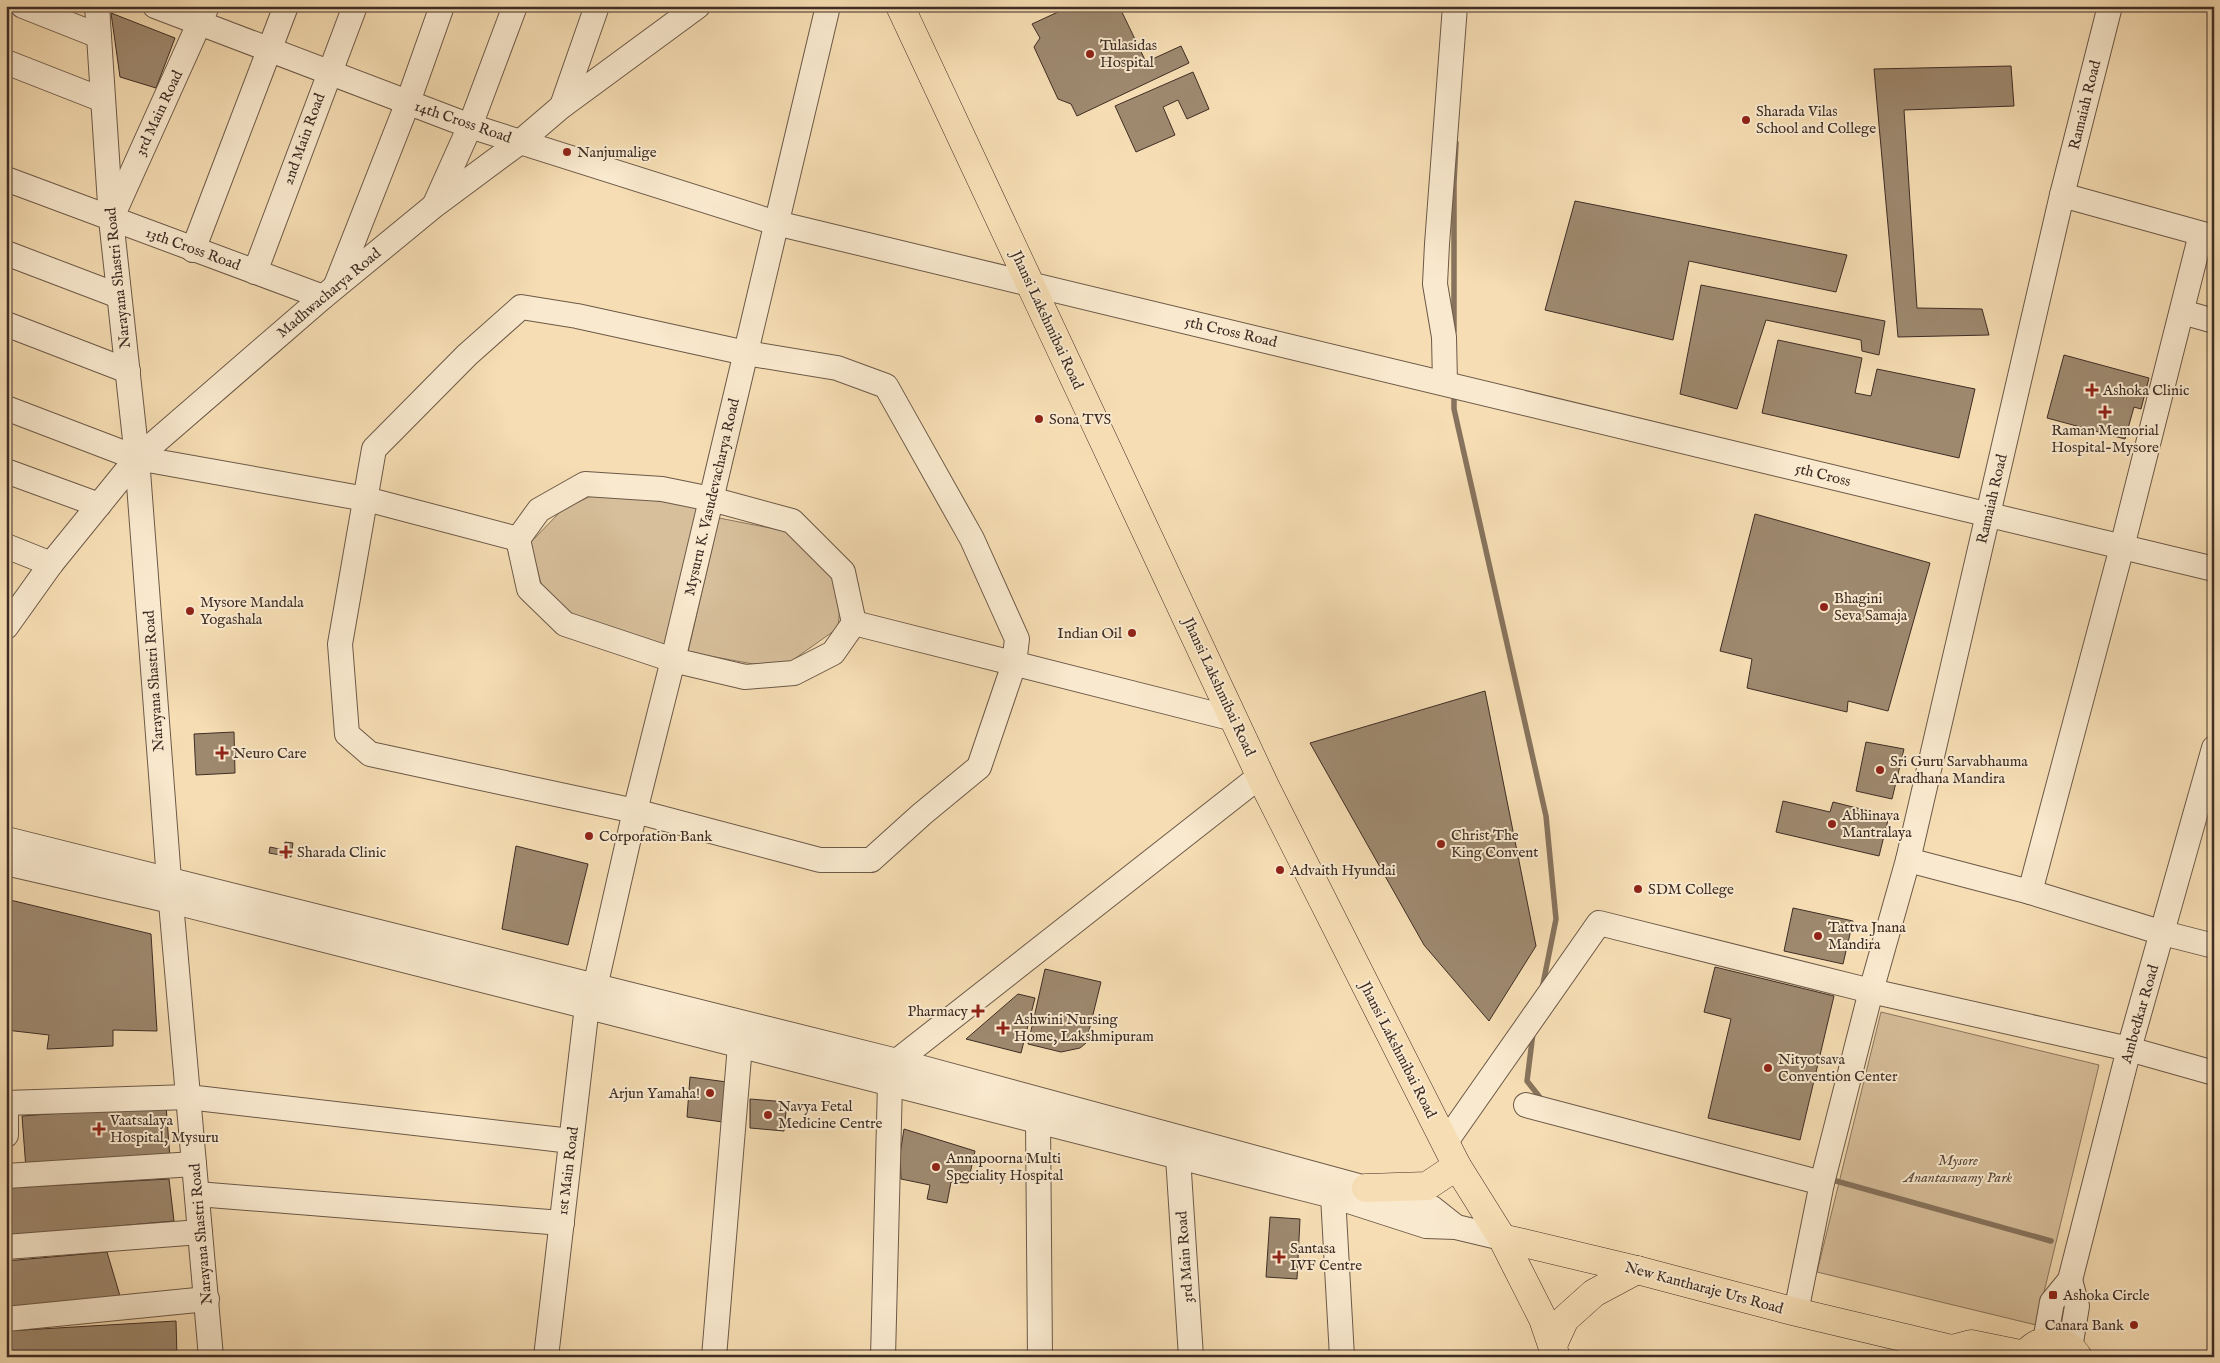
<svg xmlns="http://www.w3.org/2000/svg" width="2220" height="1363" viewBox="0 0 2220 1363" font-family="'IM FELL English',serif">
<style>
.green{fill:#d7bf9b;stroke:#8a7660}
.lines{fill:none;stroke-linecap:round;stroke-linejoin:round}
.stream{stroke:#87735d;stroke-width:5.5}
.building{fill:#9e896f;stroke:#3e2d25}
.minor-casing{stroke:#6c5948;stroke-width:26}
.major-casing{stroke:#3e2d25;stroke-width:29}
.minor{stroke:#f9e9ce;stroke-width:24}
.major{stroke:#f6ddb3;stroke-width:28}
.poi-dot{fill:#8f2418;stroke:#f9e9ce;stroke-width:2}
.labels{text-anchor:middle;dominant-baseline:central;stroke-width:4;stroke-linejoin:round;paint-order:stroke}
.poi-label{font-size:15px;fill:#3e2d25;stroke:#f9e9ce;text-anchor:start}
.street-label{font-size:15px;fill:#3e2d25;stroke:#f9e9ce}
.park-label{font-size:15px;font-style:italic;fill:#5d4a3d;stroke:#f9e9ce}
</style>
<rect width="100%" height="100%" fill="#f6ddb3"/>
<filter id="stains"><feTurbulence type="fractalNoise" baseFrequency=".004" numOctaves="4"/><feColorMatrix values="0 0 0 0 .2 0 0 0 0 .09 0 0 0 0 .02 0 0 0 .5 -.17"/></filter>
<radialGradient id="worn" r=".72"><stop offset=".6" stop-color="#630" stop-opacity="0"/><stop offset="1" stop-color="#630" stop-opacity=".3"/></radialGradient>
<g class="green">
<polygon points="599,492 699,507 666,648 572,615 542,587 530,543 562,510"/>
<polygon points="719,518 785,531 813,555 842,586 838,628 790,662 764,666 688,652"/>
<polygon points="1881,1012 2099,1065 2036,1325 1817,1272"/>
</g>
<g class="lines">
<g class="stream">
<polyline points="1454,331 1454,183 1456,143"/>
<polyline points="1454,391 1454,409 1546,816 1556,919 1542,989"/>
<polyline points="1533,1033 1527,1081 1542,1100 1545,1101"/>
<polyline points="1829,1179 2051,1241"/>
<polyline points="2211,1286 2214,1286"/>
</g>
</g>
<g class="building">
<polygon points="1071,6 1119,6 1146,62 1181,46 1189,63 1077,116 1071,104 1058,99 1034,47 1040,38 1032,24"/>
<polygon points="111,13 175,38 156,88 120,77"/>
<polygon points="2011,66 2014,106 1904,110 1917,308 1982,309 1989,335 1898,337 1874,69"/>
<polygon points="1193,72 1209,109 1187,119 1178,100 1163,107 1175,135 1136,152 1115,106"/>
<polygon points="1575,201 1847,255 1836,292 1689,261 1673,340 1545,310"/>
<polygon points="1701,285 1885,321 1879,355 1862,351 1861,340 1766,320 1737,409 1680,394"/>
<polygon points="1778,340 1862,358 1855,393 1871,396 1877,369 1975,389 1959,458 1762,413"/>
<polygon points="2064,355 2149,378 2141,409 2134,407 2125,439 2047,418"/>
<polygon points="1755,514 1930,563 1888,711 1848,701 1847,712 1747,688 1752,659 1720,651"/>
<polygon points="1485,691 1536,946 1489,1021 1424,945 1310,743"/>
<polygon points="234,732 235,773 196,775 194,734"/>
<polygon points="1866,742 1904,749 1892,799 1856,791"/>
<polygon points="1783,801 1830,812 1833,802 1889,816 1879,856 1776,832"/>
<polygon points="285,842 293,843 291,857 269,853 270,847 284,850"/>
<polygon points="516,846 588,864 568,945 502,929"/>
<polygon points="6,899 151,934 157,1031 113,1030 113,1046 47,1049 49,1035 6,1030"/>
<polygon points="1793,908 1853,921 1843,964 1784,951"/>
<polygon points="1715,967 1834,996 1800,1140 1708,1118 1731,1019 1704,1012"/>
<polygon points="1045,969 1101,982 1086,1043 1080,1048 1061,1052 1028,1044"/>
<polygon points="1018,994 1035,998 1021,1053 966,1039"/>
<polygon points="690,1077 734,1083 730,1123 687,1117"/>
<polygon points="750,1099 787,1102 784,1131 750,1128"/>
<polygon points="166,1105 170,1159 26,1169 22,1116"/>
<polygon points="904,1129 975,1151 968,1183 951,1182 947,1203 927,1199 930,1185 901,1179 900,1154"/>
<polygon points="169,1179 174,1221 6,1236 6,1188"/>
<polygon points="1270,1217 1300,1219 1297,1279 1266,1277"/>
<polygon points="107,1252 120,1296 6,1308 6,1261"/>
<polygon points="176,1321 177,1357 6,1357 6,1331"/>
</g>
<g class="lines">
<defs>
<g id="minor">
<polyline points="23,6 99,36"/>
<polyline points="97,6 111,219 137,458 169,880 211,1357"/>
<polyline points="155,6 470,126 776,223 2214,569"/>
<polyline points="6,62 103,100"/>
<polyline points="562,106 597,6"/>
<polyline points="6,179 323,297"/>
<polyline points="2062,195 2214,237"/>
<polyline points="435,204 470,126 515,6"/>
<polyline points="112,217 207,6"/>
<polyline points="193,250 286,6"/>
<polyline points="6,253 119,296"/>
<polyline points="255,272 355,6"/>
<polyline points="336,285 408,102 442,6"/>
<polygon points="521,307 577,316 746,353 837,368 886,386 972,539 1017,639 1014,664 979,767 922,814 871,860 820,860 635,811 370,754 347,734 340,644 374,449 467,355"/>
<polyline points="2182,312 2214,321"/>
<polyline points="6,324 128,371"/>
<polyline points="1445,383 1444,337 1435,284 1437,244 1455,6"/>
<polyline points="6,408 137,458 366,499 518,539"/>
<polyline points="6,471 99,505"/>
<polygon points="585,484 662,489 711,499 792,521 843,572 854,623 833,653 794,673 745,677 673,660 565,624 529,589 518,539 539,510"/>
<polyline points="6,546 51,564"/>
<polyline points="854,623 1234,719"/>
<polyline points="6,627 51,564 137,458 323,297 435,205 520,142 562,106 698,6"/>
<polyline points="6,839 897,1061 1366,1188 1432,1208 1456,1227"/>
<polyline points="1908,860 2030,892 2163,933 2214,946"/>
<polyline points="6,863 171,901 1333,1196 1426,1226 1456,1227 1502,1238"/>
<polyline points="2030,892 2122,547 2201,234"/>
<polyline points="6,1103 188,1097 571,1141"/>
<polyline points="6,1105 6,1135"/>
<polyline points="1526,1105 1822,1183"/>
<polyline points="1038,1121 1040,1357"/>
<polyline points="1445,1143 1599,923 1871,991 2129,1049 2214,1073"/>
<polyline points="1178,1157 1191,1357"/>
<polyline points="6,1176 194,1164"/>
<polyline points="197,1194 562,1223"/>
<polyline points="1333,1196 1342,1357"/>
<polyline points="6,1247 200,1232"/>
<polyline points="2070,1280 2077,1306 2070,1348"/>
<polyline points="1796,1312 1822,1183 1871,991 1908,860 2062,195 2110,6"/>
<polyline points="6,1319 207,1299"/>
<polyline points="2045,1341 2052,1302 2070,1280 2129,1049 2214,748"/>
<polyline points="546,1357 587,1006 595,987 635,811 673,660 828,6"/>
<polyline points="714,1357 740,1045"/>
<polyline points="883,1357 890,1083 897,1061 1260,776"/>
</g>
<g id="major">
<polyline points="900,6 1265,786 1457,1166 1502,1238 1543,1319 1556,1357"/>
<polyline points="1366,1188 1427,1186 1457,1166"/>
<polyline points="1502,1238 1637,1270 1796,1312 1952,1349 1962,1357"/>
<polyline points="1553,1345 1565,1319 1594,1293 1637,1270"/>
<polyline points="1952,1349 1971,1344 2025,1355"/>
<path d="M2024 1357C2036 1336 2065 1335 2078 1357"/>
</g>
</defs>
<use href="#minor" class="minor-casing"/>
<use href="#major" class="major-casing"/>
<use href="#minor" class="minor"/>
<use href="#major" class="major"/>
</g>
<g class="poi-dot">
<circle cx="1090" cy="54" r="5"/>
<circle cx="1746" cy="120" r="5"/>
<circle cx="567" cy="152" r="5"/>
<path d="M2089.5 382.5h5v5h5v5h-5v5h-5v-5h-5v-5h5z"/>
<path d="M2102.5 404.5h5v5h5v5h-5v5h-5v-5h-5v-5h5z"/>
<circle cx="1039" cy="419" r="5"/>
<circle cx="1824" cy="607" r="5"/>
<circle cx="190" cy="611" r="5"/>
<circle cx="1132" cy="633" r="5"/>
<path d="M219.5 745.5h5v5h5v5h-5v5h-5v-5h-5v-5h5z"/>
<circle cx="1880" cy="770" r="5"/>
<circle cx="1832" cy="824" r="5"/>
<circle cx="589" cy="836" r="5"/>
<circle cx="1441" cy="844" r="5"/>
<path d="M283.5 844.5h5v5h5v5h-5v5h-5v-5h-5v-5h5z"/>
<circle cx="1280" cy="870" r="5"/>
<circle cx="1638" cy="889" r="5"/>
<circle cx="1818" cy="936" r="5"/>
<path d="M975.5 1003.5h5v5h5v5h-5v5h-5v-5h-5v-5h5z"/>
<path d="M1000.5 1020.5h5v5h5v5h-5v5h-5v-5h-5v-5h5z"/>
<circle cx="1768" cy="1068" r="5"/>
<circle cx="710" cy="1093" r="5"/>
<circle cx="768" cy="1115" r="5"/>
<path d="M96.5 1121.5h5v5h5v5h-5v5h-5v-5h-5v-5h5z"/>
<circle cx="936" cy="1167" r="5"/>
<path d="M1276.5 1249.5h5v5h5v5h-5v5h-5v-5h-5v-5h5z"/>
<rect x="2048" y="1290" width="10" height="10" rx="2.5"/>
<circle cx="2134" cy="1325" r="5"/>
</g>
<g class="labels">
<g class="poi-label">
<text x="1100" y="45">Tulasidas<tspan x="1100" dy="17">Hospital</tspan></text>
<text x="1756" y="111">Sharada Vilas<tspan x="1756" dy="17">School and College</tspan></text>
<text x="577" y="152">Nanjumalige</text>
<text x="2103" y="390">Ashoka Clinic</text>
<text x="1049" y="419">Sona TVS</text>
<text x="2105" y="430" text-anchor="middle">Raman Memorial<tspan x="2105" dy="17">Hospital-Mysore</tspan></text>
<text x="1834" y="598">Bhagini<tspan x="1834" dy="17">Seva Samaja</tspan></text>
<text x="200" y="602">Mysore Mandala<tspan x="200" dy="17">Yogashala</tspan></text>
<text x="1122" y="633" text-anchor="end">Indian Oil</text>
<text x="233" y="753">Neuro Care</text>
<text x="1890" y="761">Sri Guru Sarvabhauma<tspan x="1890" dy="17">Aradhana Mandira</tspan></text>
<text x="1842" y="815">Abhinava<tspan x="1842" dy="17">Mantralaya</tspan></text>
<text x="1451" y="835">Christ The<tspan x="1451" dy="17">King Convent</tspan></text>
<text x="599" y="836">Corporation Bank</text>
<text x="297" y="852">Sharada Clinic</text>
<text x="1290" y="870">Advaith Hyundai</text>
<text x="1648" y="889">SDM College</text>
<text x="1828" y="927">Tattva Jnana<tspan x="1828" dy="17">Mandira</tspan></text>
<text x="968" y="1011" text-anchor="end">Pharmacy</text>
<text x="1014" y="1019">Ashwini Nursing<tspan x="1014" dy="17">Home, Lakshmipuram</tspan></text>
<text x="1778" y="1059">Nityotsava<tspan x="1778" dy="17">Convention Center</tspan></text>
<text x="700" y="1093" text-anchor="end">Arjun Yamaha!</text>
<text x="778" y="1106">Navya Fetal<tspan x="778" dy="17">Medicine Centre</tspan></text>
<text x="110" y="1120">Vaatsalaya<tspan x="110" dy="17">Hospital, Mysuru</tspan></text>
<text x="946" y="1158">Annapoorna Multi<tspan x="946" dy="17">Speciality Hospital</tspan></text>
<text x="1290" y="1248">Santasa<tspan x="1290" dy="17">IVF Centre</tspan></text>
<text x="2063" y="1295">Ashoka Circle</text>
<text x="2124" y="1325" text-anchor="end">Canara Bank</text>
</g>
<g class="street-label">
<text transform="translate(2085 105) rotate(-76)">Ramaiah Road</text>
<text transform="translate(159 113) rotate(-65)">3rd Main Road</text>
<text transform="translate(463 122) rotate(19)">14th Cross Road</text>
<text transform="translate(304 139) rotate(-70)">2nd Main Road</text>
<text transform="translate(193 249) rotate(20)">13th Cross Road</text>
<text transform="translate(118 278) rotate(-96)">Narayana Shastri Road</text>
<text transform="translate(329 293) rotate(-40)">Madhwacharya Road</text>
<text transform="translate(1047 320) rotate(65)">Jhansi Lakshmibai Road</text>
<text transform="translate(1231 332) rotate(13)">5th Cross Road</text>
<text transform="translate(1823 475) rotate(14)">5th Cross</text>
<text transform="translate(712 497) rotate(-77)">Mysuru K. Vasudevacharya Road</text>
<text transform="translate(1992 499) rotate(-77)">Ramaiah Road</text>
<text transform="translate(154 681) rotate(-94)">Narayana Shastri Road</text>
<text transform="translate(1219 687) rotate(65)">Jhansi Lakshmibai Road</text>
<text transform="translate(2140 1014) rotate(-74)">Ambedkar Road</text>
<text transform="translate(1398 1050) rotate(63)">Jhansi Lakshmibai Road</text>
<text transform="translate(568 1171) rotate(-83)">1st Main Road</text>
<text transform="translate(201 1234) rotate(-95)">Narayana Shastri Road</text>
<text transform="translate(1185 1257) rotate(-94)">3rd Main Road</text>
<text transform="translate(1704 1288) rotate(15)">New Kantharaje Urs Road</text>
</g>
<g class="park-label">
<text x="1958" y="1160">Mysore<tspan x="1958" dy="17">Anantaswamy Park</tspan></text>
</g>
</g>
<rect width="2220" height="1363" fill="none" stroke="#f6ddb3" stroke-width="25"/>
<rect x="8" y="8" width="2205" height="1348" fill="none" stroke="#3e2d25" stroke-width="2.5"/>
<rect x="12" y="12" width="2195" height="1338" fill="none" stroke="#3e2d25"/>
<rect width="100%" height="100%" filter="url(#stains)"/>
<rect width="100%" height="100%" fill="url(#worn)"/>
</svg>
